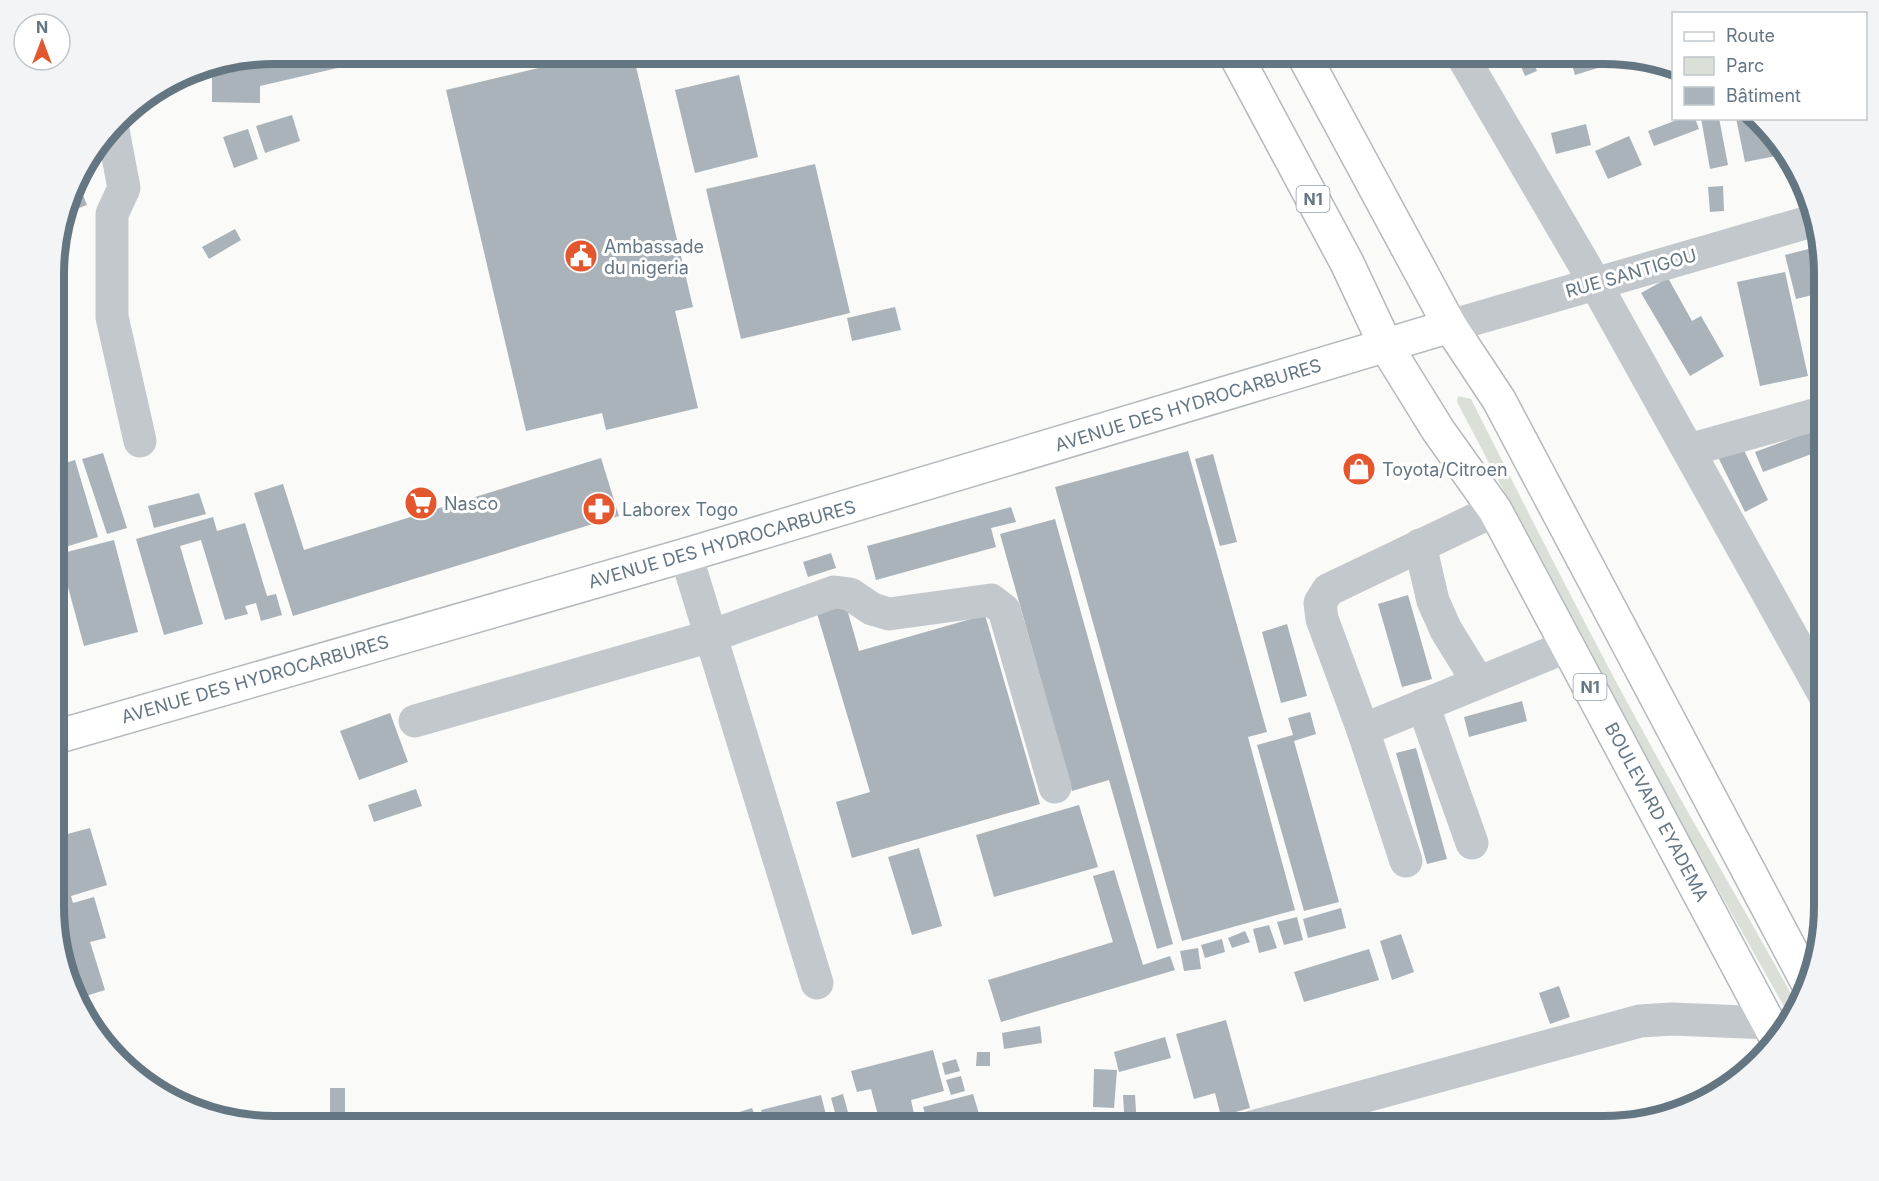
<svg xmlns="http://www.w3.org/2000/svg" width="1879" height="1181" viewBox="0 0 1879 1181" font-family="Inter,sans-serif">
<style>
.green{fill:#dadfd7}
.building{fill:#aab3b9}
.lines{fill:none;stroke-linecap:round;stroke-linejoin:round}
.major-casing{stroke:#b5babe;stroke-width:36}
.highway-casing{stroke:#b4b9bd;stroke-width:36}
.minor{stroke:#c3c8cc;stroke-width:33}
.major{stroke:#fff;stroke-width:33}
.highway{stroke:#fff;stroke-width:33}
.labels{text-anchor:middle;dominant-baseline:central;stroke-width:6;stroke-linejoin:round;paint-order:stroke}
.shield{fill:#fff;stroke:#939fa8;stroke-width:1.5}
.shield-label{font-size:16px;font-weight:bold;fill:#657683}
.poi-label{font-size:18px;fill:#657683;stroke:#fff;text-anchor:start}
.street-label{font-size:18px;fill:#657683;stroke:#fff}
.rim{fill:none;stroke:#657683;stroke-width:8}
</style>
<rect width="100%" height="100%" fill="#fafaf8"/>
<path class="green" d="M1458 396 1471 399C1530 516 1588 632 1651 746 1699 834 1751 919 1798 1007L1792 1021 1641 752 1457 402Z"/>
<g class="building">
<polygon points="275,54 380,54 381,58 260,86 260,103 212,102 212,66"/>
<polygon points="598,54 633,54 693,307 675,311 698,408 606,430 602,413 526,431 446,90"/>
<polygon points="1524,54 1530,54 1537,71 1525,76 1517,57"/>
<polygon points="1569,54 1604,54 1630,58 1575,75"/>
<polygon points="739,75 758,157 695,173 675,90"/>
<polygon points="292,115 300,141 265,153 256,126"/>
<polygon points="1682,118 1695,118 1699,129 1654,146 1648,131"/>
<polygon points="1701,118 1719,118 1728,165 1710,169"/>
<polygon points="1736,118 1752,118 1786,154 1745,162"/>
<polygon points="1586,124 1591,145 1556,154 1551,133"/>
<polygon points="248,129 258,159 234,168 223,137"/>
<polygon points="1629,136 1642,165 1608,179 1595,151"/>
<polygon points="815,164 850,313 741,339 706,189"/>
<polygon points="76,178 87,205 66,213 67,209"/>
<polygon points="1723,186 1724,211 1710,212 1708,187"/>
<polygon points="235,229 241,240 209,259 202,247"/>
<polygon points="1820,246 1825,261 1825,292 1796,299 1785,255"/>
<polygon points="1785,272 1808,376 1760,386 1737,282"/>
<polygon points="1668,278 1692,321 1701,316 1724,356 1690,376 1641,293"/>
<polygon points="895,307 901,330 852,341 847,318"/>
<polygon points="1823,427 1825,449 1763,472 1755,452"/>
<polygon points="1741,444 1768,500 1745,512 1717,455"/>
<polygon points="1188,451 1267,732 1248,737 1295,910 1182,941 1055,487"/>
<polygon points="103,453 127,528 107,534 82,459"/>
<polygon points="1213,454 1237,542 1220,546 1195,459"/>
<polygon points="601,458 619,516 293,616 254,493 283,484 304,550"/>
<polygon points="75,460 98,537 62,548 56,529 56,466"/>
<polygon points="199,493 206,514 154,528 148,506"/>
<polygon points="1011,507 1016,522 991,528 996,547 876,580 867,546"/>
<polygon points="213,517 217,531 245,523 267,596 276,594 282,615 261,621 256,603 245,606 248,614 225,620 201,540 180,546 203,624 164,635 136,539"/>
<polygon points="1055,519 1173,944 1157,949 1109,780 1072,791 1000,534"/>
<polygon points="114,540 138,632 84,646 59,554"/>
<polygon points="831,553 836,568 808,577 803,562"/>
<polygon points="1408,595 1432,679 1402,687 1378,604"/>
<polygon points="845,602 859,651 985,615 1040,804 852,858 836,802 870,792 816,610"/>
<polygon points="1287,624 1307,696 1281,703 1262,632"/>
<polygon points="1522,701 1527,721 1469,737 1464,717"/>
<polygon points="1310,712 1316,734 1294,741 1339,902 1304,911 1257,745 1293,735 1288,718"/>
<polygon points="390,713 408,762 359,780 340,731"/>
<polygon points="1416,748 1447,859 1427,864 1396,753"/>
<polygon points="416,789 422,806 374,822 368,805"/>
<polygon points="1079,805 1098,867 994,897 976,835"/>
<polygon points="90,828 107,885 71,896 73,903 94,897 106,938 90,942 105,990 80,998 56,935 56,837"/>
<polygon points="919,848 942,926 912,935 888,857"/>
<polygon points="1114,870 1143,965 1170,956 1175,970 1001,1022 988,980 1113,942 1093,876"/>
<polygon points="1341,908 1346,928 1308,938 1303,919"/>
<polygon points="1297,917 1303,940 1284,945 1277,922"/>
<polygon points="1269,925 1277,948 1259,953 1253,929"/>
<polygon points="1245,931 1250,942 1232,948 1228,938"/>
<polygon points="1401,934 1414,972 1392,980 1380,941"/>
<polygon points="1222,939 1225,952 1205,958 1201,945"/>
<polygon points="1198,948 1201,969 1184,971 1180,951"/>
<polygon points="1369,949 1379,980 1304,1002 1294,972"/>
<polygon points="1559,986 1570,1017 1550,1024 1539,993"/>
<polygon points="1226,1020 1250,1108 1221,1116 1215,1093 1194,1099 1176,1034"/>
<polygon points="1040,1026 1042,1043 1004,1049 1002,1033"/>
<polygon points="1165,1037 1171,1058 1119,1072 1114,1052"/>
<polygon points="933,1050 944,1091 911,1100 914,1114 880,1123 871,1089 857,1092 851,1071"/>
<polygon points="977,1052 990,1052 990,1066 976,1066"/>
<polygon points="956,1059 960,1071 945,1075 942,1063"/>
<polygon points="1094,1069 1117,1070 1114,1108 1093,1107"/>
<polygon points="961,1076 965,1091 951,1095 946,1080"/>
<rect x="330" y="1088" width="15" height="34"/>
<polygon points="843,1094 852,1127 839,1127 831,1098"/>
<polygon points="973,1094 983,1127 929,1127 923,1107"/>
<polygon points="821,1095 829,1127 765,1127 761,1110"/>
<polygon points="1123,1095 1135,1095 1137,1127 1125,1127"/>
<polygon points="752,1108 759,1127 696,1127 696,1126"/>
<polygon points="1105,1120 1106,1127 1078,1127 1077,1126"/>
</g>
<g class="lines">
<defs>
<polyline id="major" points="56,737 686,555 1450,326"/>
<g id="highway">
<polyline points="1235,54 1347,263 1386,346 1438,430 1495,510 1777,1039"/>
<polyline points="1303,54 1450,326 1499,400 1809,985"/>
</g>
</defs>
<use href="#major" class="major-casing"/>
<use href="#highway" class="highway-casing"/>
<g class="minor">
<polyline points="1461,54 1595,283 1825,696"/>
<polyline points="113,130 124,188 112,214 112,317 140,441"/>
<polyline points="1450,326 1812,221"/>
<polyline points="1689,450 1825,412"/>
<polyline points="1420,545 1433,601 1446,630 1478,682"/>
<polyline points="686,555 817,983"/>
<polyline points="1423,705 1472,843"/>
<polyline points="415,721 711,636 834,592 850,594 872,609 889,614 991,600 1004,610 1055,787"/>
<polyline points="1363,730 1568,646"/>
<polyline points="1406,861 1363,730 1322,619 1320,603 1328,590 1495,510"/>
<polyline points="1252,1127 1640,1021 1672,1019 1770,1023"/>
</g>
<use href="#major" class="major"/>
<use href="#highway" class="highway"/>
</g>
<defs>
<symbol id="civic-disc" viewBox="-11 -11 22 22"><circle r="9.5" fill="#e4572e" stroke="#fff"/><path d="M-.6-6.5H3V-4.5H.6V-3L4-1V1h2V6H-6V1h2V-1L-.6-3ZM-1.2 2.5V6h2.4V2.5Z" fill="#fff"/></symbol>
<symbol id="shop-disc" viewBox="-11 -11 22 22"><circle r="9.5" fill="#e4572e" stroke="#fff"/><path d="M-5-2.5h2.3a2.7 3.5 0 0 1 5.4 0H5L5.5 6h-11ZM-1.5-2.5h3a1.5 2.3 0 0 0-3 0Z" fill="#fff"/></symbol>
<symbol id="supermarket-disc" viewBox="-11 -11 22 22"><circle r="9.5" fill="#e4572e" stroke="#fff"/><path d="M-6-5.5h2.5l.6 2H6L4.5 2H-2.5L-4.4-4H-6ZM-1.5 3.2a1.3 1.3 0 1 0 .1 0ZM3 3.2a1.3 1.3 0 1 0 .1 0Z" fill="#fff"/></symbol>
<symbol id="pharmacy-disc" viewBox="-11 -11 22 22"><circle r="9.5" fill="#e4572e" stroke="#fff"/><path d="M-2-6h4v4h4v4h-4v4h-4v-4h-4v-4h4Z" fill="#fff"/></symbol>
</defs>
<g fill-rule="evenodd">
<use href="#civic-disc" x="562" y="237" width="38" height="38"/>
<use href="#shop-disc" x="1340" y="450" width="38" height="38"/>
<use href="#supermarket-disc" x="402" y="484" width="38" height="38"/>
<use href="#pharmacy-disc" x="580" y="490" width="38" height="38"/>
</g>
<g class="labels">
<g class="shield">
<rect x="1296.5" y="186" width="33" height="26" rx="4.5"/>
<rect x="1573.5" y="674" width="33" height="26" rx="4.5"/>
</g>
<g class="shield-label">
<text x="1313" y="199">N1</text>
<text x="1590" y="687">N1</text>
</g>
<g class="poi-label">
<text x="604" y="246">Ambassade<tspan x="604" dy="21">du nigeria</tspan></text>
<text x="1382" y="469">Toyota/Citroen</text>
<text x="444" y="503">Nasco</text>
<text x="622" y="509">Laborex Togo</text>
</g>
<g class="street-label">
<text transform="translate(1631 273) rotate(-16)">RUE SANTIGOU</text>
<text transform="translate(1188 405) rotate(-17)">AVENUE DES HYDROCARBURES</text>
<text transform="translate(722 544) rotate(-16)">AVENUE DES HYDROCARBURES</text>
<text transform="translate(255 679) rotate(-16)">AVENUE DES HYDROCARBURES</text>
<text transform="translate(1657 812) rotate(62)">BOULEVARD EYADEMA</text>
</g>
</g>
<path d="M0 0H1879V1181H0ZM274 64H1604A210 210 0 0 1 1814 274V906A210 210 0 0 1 1604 1116H274A210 210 0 0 1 64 906V274A210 210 0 0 1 274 64Z" fill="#f3f4f5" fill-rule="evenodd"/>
<path class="rim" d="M274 64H1604A210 210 0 0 1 1814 274V906A210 210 0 0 1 1604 1116H274A210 210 0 0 1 64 906V274A210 210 0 0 1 274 64Z"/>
<rect x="1672" y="12" width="195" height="108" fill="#ffffff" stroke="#c1c8cd" stroke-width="1.5"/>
<rect x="1684" y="32" width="30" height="9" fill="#ffffff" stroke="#c1c8cd" stroke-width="1.5"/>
<text x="1726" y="42" font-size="18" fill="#657683">Route</text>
<rect x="1684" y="57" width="30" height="18" fill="#dadfd7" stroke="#c1c8cd" stroke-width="1.5"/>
<text x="1726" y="72" font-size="18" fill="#657683">Parc</text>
<rect x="1684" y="87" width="30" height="18" fill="#aab3b9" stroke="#c1c8cd" stroke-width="1.5"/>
<text x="1726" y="102" font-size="18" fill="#657683">Bâtiment</text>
<g transform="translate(42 42)"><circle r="28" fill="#ffffff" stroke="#c1c8cd" stroke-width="1.5"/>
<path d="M0-4.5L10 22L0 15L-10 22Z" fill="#e4572e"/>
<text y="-9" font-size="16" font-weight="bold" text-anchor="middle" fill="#657683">N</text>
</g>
</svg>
